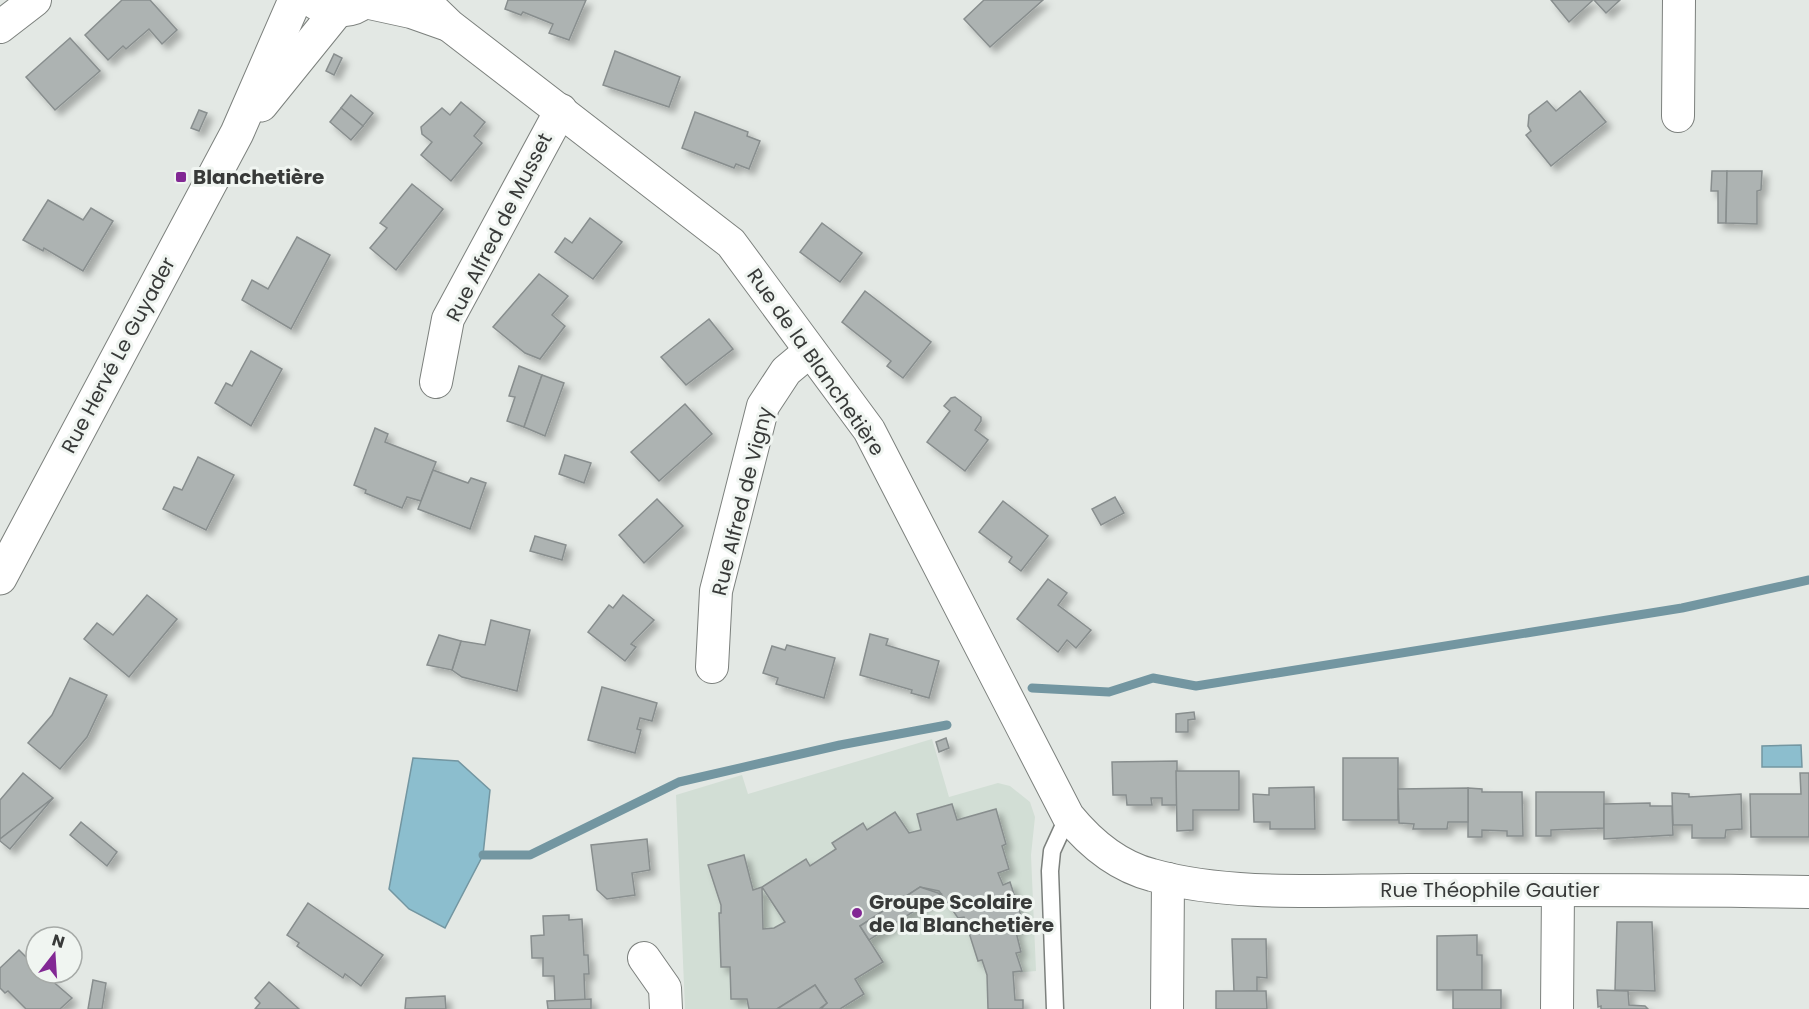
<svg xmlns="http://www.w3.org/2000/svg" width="1809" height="1009" viewBox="0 0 1809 1009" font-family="Poppins,sans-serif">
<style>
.built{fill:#d2ded5}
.water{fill:#8cbece;stroke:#7396a1;stroke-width:1.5}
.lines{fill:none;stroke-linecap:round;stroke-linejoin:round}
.stream{stroke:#7396a1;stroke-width:9}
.building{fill:#adb3b2;stroke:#888e8e;stroke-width:1.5;filter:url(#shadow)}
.service-casing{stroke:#7c807d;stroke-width:19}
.minor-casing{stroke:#7c807d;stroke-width:34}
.tertiary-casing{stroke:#7c807d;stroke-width:35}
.service{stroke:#fff;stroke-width:16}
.minor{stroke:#fff;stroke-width:32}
.tertiary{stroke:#fff;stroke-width:33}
.poi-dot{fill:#822894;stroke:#f0f5f1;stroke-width:2}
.labels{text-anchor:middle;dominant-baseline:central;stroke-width:6;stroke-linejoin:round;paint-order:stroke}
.poi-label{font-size:20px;font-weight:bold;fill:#383a39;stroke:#f0f5f1;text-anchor:start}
.street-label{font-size:20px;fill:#383a39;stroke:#f0f5f1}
</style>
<defs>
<filter id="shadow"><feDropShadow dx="5.5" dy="5.5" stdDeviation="3" flood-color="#0004"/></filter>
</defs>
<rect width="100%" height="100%" fill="#e3e8e4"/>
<polygon class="built" points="932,739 949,797 998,783 1010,786 1030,802 1035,817 1031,855 1036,971 1013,973 1015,1000 1023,1000 1023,1009 685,1009 676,795 742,775 748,794"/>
<g class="water">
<polygon points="1801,745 1802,767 1762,767 1762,746"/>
<polygon points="413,758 458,761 490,790 483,855 445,928 409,909 389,889"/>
</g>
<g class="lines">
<g class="stream">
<polyline points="1032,688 1109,692 1153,678 1196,686 1682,608 1809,580"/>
<polyline points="483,855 530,855 679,782 840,745 947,725"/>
</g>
</g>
<g class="building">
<polygon points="122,0 150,0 177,30 162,44 149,29 126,49 123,46 108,60 85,35"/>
<polygon points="508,0 586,0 569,40 549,33 553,24 523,12 521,15 505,9"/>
<polygon points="984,0 1043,0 990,47 964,19"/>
<polygon points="1551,0 1593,0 1569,22"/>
<polygon points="1594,0 1620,0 1606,13"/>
<polygon points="70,38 100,71 55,110 26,77"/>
<polygon points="615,51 680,77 669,107 603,85"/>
<polygon points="334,54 342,58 334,75 326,71"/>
<polygon points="1580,91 1606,122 1551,166 1526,135 1531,131 1528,126 1529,115 1547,101 1556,111"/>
<polygon points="351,95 373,113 363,126 341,108"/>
<polygon points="461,102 485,122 474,136 482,143 451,181 421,155 432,142 422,134 421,127 442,108 450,115"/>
<polygon points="341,108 363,126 351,140 330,122"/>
<polygon points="199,110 207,113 199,131 191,128"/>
<polygon points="695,112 748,132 747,136 760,141 749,169 736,164 734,168 682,148"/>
<polygon points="1712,171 1727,171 1726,223 1718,223 1718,191 1711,191"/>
<polygon points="1727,171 1762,171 1761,190 1757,191 1757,224 1726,223"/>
<polygon points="412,184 443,209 396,270 370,248 387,228 380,223"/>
<polygon points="48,200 83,220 91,208 113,221 83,271 44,248 43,251 23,240"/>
<polygon points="590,218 622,242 593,279 555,252 565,238 572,243"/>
<polygon points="822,223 862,253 840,282 800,252"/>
<polygon points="297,237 330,255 291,329 242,300 252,280 268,289"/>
<polygon points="539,274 568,296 552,315 565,326 540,359 525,353 493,327"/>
<polygon points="865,291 931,342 903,378 887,366 891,361 842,322"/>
<polygon points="709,319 733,349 686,385 661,357"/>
<polygon points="251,351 282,369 251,426 215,403 226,383 232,386"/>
<polygon points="519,366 542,375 524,427 507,421 515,397 509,396"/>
<polygon points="542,375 564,383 545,436 524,427"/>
<polygon points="955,397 981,417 981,421 975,430 988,440 965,471 927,442 950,411 944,406 951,398"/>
<polygon points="685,404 712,434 659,481 631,452"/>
<polygon points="375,428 388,434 385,442 436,462 421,501 407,497 402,508 365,493 366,490 354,485"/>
<polygon points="565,455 591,463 584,483 559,474"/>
<polygon points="198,457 234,475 206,530 163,509 174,487 182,490"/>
<polygon points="433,470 468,483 471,478 486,483 470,529 418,509"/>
<polygon points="1115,497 1124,513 1101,525 1092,509"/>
<polygon points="657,499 683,526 644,563 619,535"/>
<polygon points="1003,501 1048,536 1021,571 1009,562 1012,557 979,532"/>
<polygon points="535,536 566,545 562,560 530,551"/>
<polygon points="1048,579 1067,593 1058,605 1091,630 1076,648 1067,640 1058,652 1017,619"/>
<polygon points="147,595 177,619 129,677 84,639 97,623 113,635"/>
<polygon points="623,595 654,620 631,644 636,647 625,661 588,632 609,605 613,608"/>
<polygon points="491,620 530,630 517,691 462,677 452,670 461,641 485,645"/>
<polygon points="870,634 888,639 886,645 939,661 929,698 911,693 912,690 860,675"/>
<polygon points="439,635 461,641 452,670 427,665"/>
<polygon points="787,645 835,658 824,698 776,684 778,678 763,673 772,646 785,650"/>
<polygon points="70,678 107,695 87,737 60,769 28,743 52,715"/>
<polygon points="602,687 657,703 652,721 640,718 637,729 641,730 635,753 588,740"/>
<polygon points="1194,712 1195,719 1188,720 1188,732 1176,732 1176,714"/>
<polygon points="946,738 949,748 939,752 936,742"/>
<rect x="1343" y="758" width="55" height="62"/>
<polygon points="1177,761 1177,805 1162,805 1162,798 1151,798 1152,805 1127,805 1126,795 1113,795 1112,762"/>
<polygon points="1176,771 1239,771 1239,810 1193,810 1193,830 1177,831"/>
<polygon points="23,773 53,798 0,839 0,800"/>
<polygon points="1800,773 1809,773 1809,837 1751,837 1750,794 1801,794"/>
<polygon points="1314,787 1315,829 1270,829 1270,822 1254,822 1253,794 1269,795 1269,788"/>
<polygon points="1468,788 1482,789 1482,792 1522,792 1523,836 1507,836 1507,831 1482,830 1482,837 1468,837"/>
<polygon points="1468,788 1468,822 1448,822 1447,829 1413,829 1414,824 1399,823 1398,789"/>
<polygon points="1536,792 1604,792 1604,828 1551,830 1551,836 1536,836"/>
<polygon points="1672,793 1689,794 1689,797 1741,794 1742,829 1726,830 1725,838 1692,838 1692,825 1673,825"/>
<polygon points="53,798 10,849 0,841 0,839"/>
<polygon points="1650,803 1650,806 1672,806 1673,835 1604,839 1604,804"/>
<polygon points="952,804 957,820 996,809 1006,844 1002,846 1009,869 998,873 1003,885 1010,882 1024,925 1015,928 1021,952 1016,953 1022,971 1013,972 1015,1000 1023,1000 1023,1009 988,1009 987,975 982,960 978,961 964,917 958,918 939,891 920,887 860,926 883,962 855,979 864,994 840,1009 821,1009 827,1003 815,985 777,1009 749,1009 747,999 731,999 730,967 721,967 719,913 721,913 721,905 708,865 744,855 753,890 762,887 763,929 774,928 785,922 762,887 806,859 810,866 836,849 832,843 863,823 867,830 895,812 909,833 921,830 917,814"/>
<polygon points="81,822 117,852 107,866 70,835"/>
<polygon points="647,839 650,870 632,873 635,895 607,899 597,890 591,845"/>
<polygon points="920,887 941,894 869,940 860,926"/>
<polygon points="308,903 383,955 361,986 345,974 343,978 297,946 299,943 287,935"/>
<polygon points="569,915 569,920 582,919 584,955 588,955 589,974 584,974 585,1000 555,1001 554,976 543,976 543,958 532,958 531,936 544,935 543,916"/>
<polygon points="1617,922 1652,922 1655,991 1615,990"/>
<polygon points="1477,935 1477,955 1482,955 1482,990 1437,990 1437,936"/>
<polygon points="1232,939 1266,939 1267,978 1257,977 1257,991 1234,992"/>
<polygon points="19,950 36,967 36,973 43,973 72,998 60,1009 26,1009 8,991 5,993 0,988 0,968"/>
<polygon points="93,980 106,983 102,1009 88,1009"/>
<polygon points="269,982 299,1009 255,1009 260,1003 255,998"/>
<polygon points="815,985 827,1003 819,1009 777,1009"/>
<rect x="1453" y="990" width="48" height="19"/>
<polygon points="1597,990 1628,991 1629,1005 1645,1006 1648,1009 1601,1009 1601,1006 1598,1007"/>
<polygon points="1216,991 1266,991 1267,1009 1216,1009"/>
<polygon points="445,996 446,1009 405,1009 406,998"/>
<polygon points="591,999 591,1009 548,1009 547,1001"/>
</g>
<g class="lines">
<defs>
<polyline id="service" points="1055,1009 1050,871 1052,851 1068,816"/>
<g id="minor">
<path d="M423 0 450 26 731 243 869 430 1068 816C1090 843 1117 866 1152 875 1229 897 1329 890 1409 890 1543 890 1676 889 1809 892"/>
<polyline points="365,2 411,12 445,24"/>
<polyline points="0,27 35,0"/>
<polyline points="1678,116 1679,0"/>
<polyline points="436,382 448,319 561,110"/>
<polyline points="712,667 716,591 763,406 786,371 810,351"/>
<polyline points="644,958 665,988 666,1009"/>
<polyline points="1167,1009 1168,879"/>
<polyline points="1557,1009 1558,890"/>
</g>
<g id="tertiary">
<path d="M316 3C333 13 351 13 367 0"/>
<polyline points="261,105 337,11"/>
<polyline points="0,578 237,133 295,0"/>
</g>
</defs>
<use href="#service" class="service-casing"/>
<use href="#minor" class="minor-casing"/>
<use href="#tertiary" class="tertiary-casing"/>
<use href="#service" class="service"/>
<use href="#minor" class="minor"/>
<use href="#tertiary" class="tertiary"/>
</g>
<g class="poi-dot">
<rect x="175" y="171" width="12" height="12" rx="3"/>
<circle cx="857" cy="913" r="6"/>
</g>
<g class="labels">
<g class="poi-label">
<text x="193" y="177">Blanchetière</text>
<text x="869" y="902">Groupe Scolaire<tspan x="869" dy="23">de la Blanchetière</tspan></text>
</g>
<g class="street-label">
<text transform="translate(499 227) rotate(-63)">Rue Alfred de Musset</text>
<text transform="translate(118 355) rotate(-62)">Rue Hervé Le Guyader</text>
<text transform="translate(816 362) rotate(55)">Rue de la Blanchetière</text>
<text transform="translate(742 501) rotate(-76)">Rue Alfred de Vigny</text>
<text x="1490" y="890">Rue Théophile Gautier</text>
</g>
</g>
<g transform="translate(54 955) rotate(17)"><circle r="28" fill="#f0f5f1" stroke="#a6aaa7" stroke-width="1.5"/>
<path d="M0-4.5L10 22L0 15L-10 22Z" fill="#822894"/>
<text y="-9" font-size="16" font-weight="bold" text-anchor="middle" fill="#383a39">N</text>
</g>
</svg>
